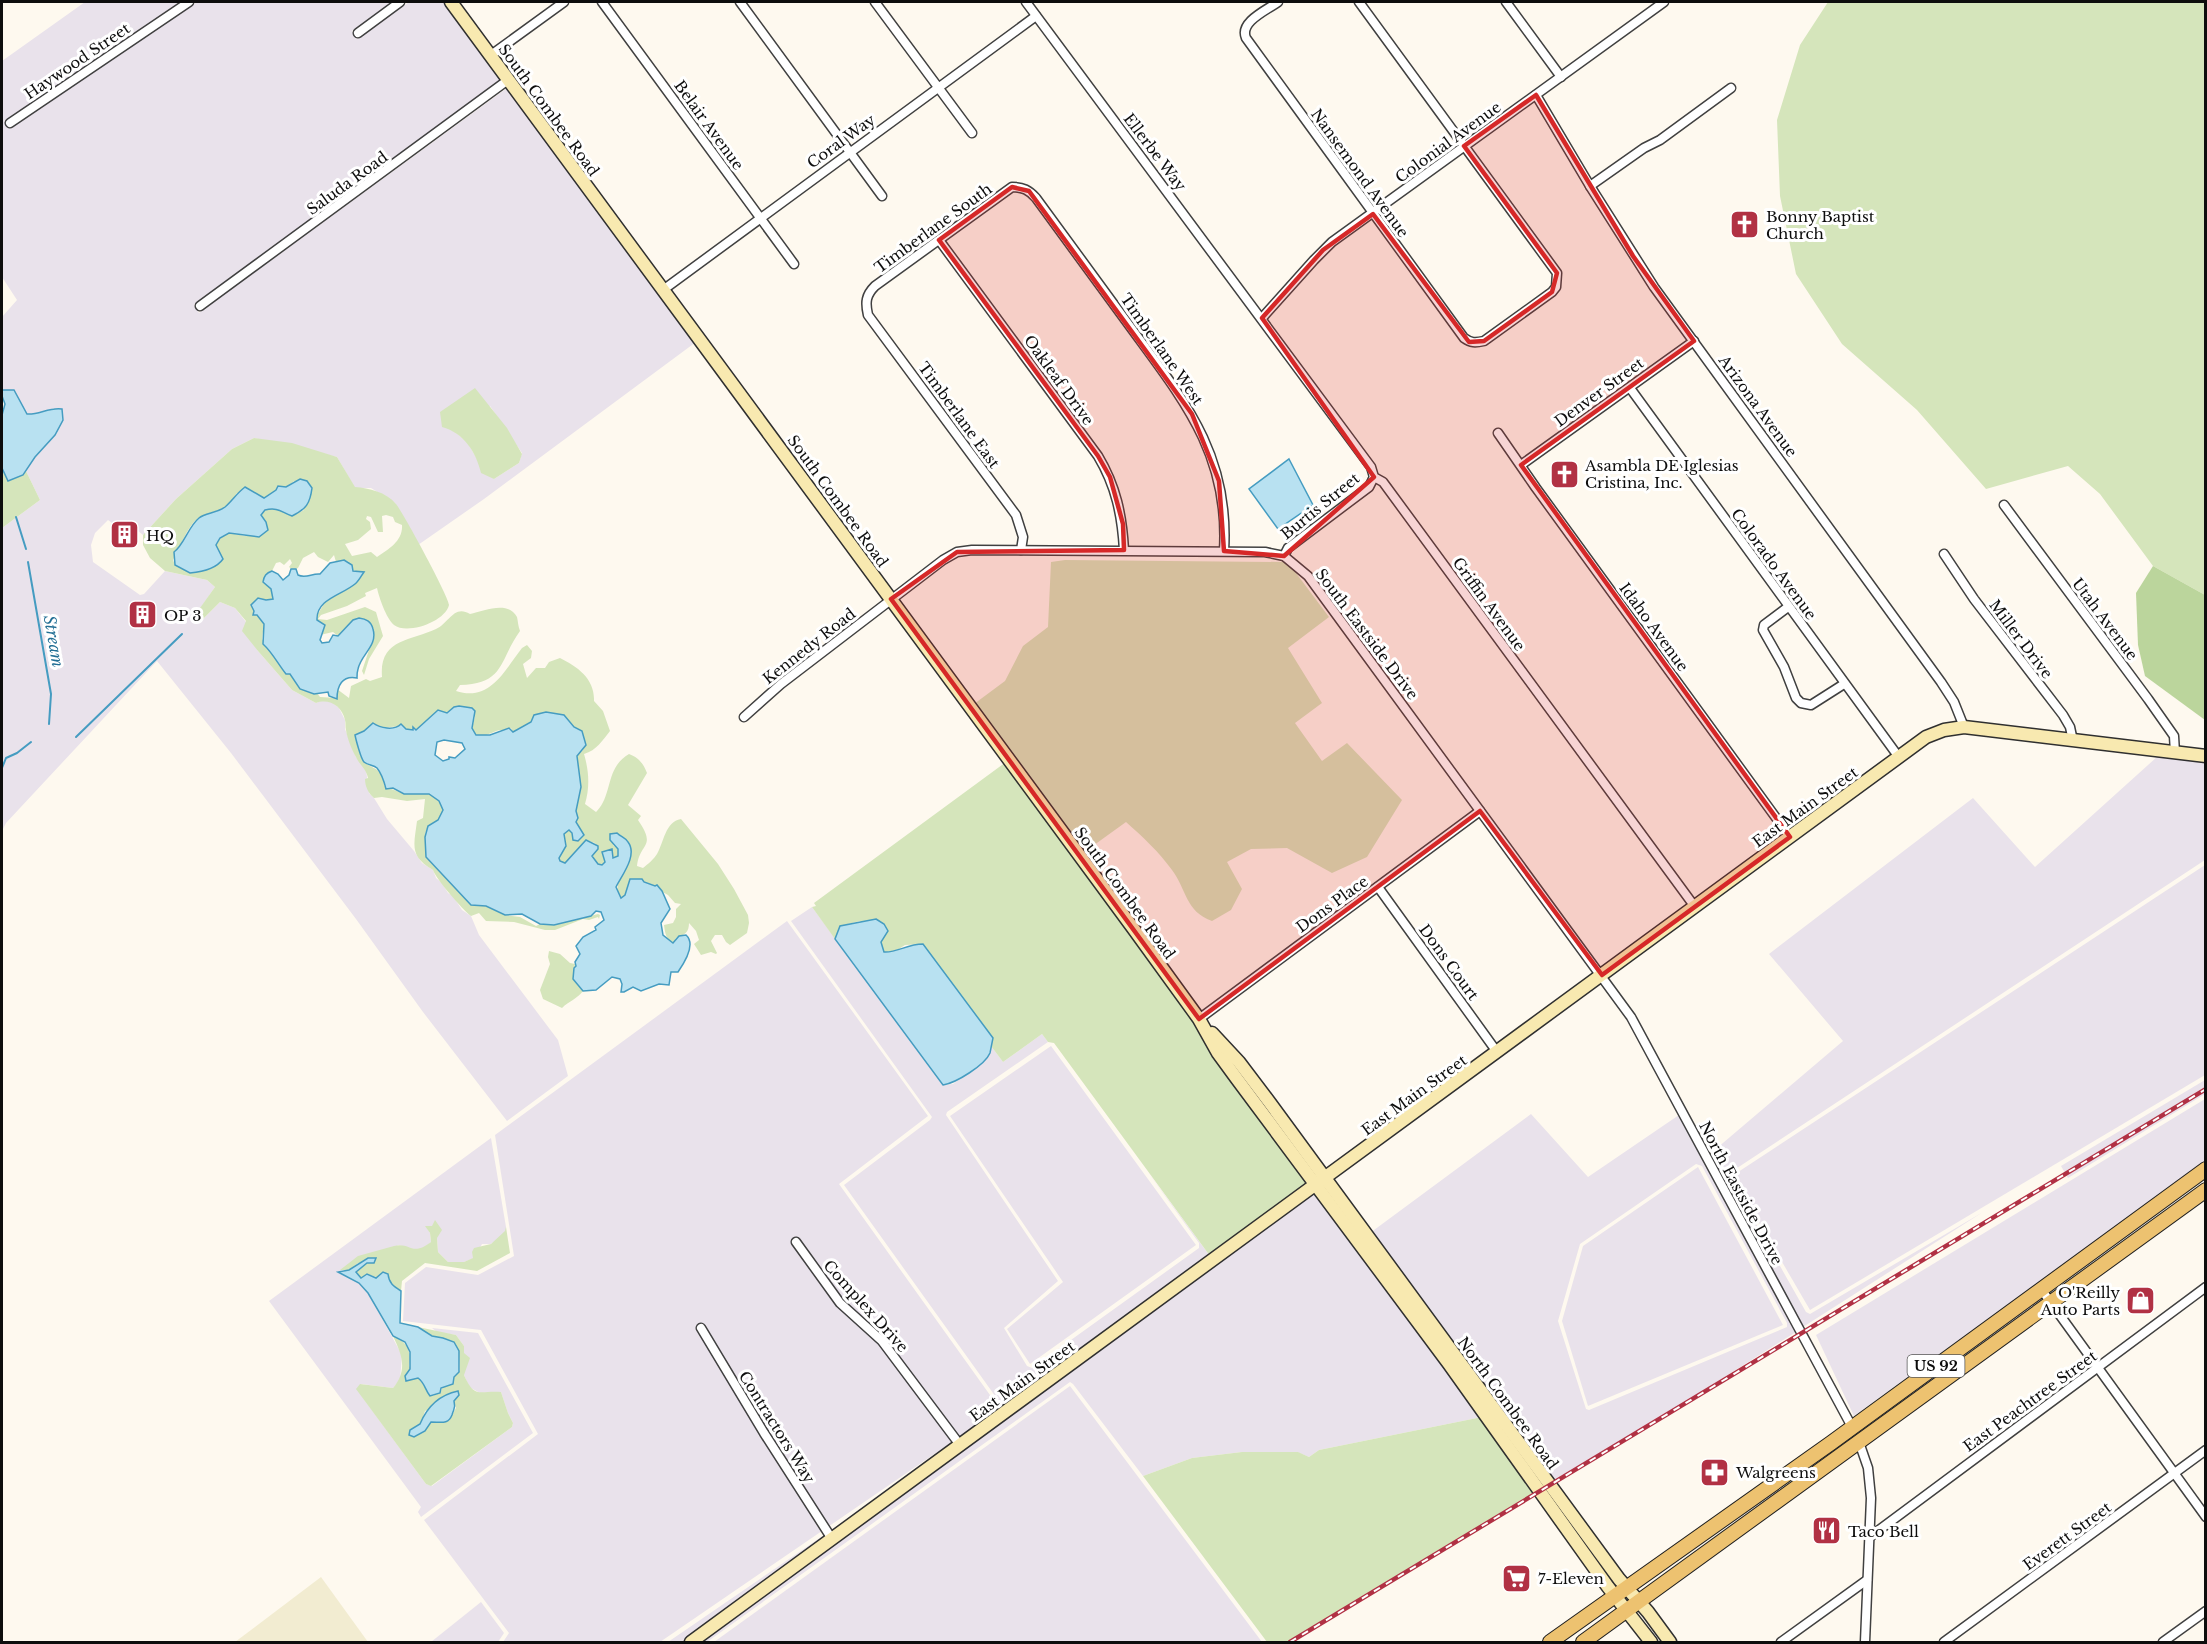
<svg xmlns="http://www.w3.org/2000/svg" width="2207" height="1644" viewBox="0 0 2207 1644" font-family="'Libre Baskerville',serif">
<style>
.industrial{fill:#e9e2eb;fill-rule:evenodd}
.farmland{fill:#f2ecd1}
.green{fill:#d5e5bb;fill-rule:evenodd}
.forest{fill:#bbd59c}
.water{fill:#b8e1f1;stroke:#459cc1;stroke-width:1.5;fill-rule:evenodd}
.lines{fill:none;stroke-linecap:round;stroke-linejoin:round}
.stream{stroke:#459cc1;stroke-width:2}
.minor-casing{stroke:#404040;stroke-width:11}
.secondary-casing{stroke:#2f2f2f;stroke-width:15}
.primary-casing{stroke:#1e1e1e;stroke-width:16}
.minor{stroke:#fff;stroke-width:8}
.secondary{stroke:#f8e9b0;stroke-width:12}
.primary{stroke:#edc270;stroke-width:14}
.rail-casing{stroke:#b13144;stroke-width:4.5}
.rail{stroke:#fff;stroke-width:2;stroke-dasharray:7;stroke-linecap:butt}
.marked{fill:#d62828;fill-opacity:0.2;stroke:#d62828;stroke-width:4.5;stroke-linejoin:round}
.labels{text-anchor:middle;dominant-baseline:central;stroke-width:6;stroke-linejoin:round;paint-order:stroke}
.shield{fill:#fff;stroke:#565656;stroke-width:1.5}
.shield-label{font-size:14px;font-weight:bold;fill:#0d0d0d}
.street-label{font-size:15px;fill:#0d0d0d;stroke:#fff}
.poi-label{font-size:15px;fill:#0d0d0d;stroke:#fff;text-anchor:start}
.water-label{font-size:16px;font-style:italic;fill:#216e94;stroke:#fff}
</style>
<rect width="100%" height="100%" fill="#fef9ef"/>
<g class="industrial">
<path d="M85 2H180L4 121 9 129 197 2H392L352 31 357 39 409 2H446L501 80 194 305 199 313 507 88 696 342 484 499 418 545 395 503 371 488H355L337 457 254 438 232 449 176 499 143 535 126 521 116 526 108 520 95 533 91 545 93 562 140 595 144 594 165 571 207 580 215 587 195 616 202 620 220 602 235 608 246 622 252 642 258 651 292 690 316 703 323 700 332 702 339 708 345 720V729L356 757 366 769 369 793 374 798 387 819 414 851 422 863 433 870 436 878 442 883 448 893 453 896 462 910 471 916 479 935 558 1040 568 1076 507 1121 423 1012 356 919 231 753 157 661 6 823 2 831V528L40 500 26 471 35 457 55 435 54 408 33 415 26 414 14 390H2V317L17 300 2 277V61ZM490 406 522 453 519 463 494 479 478 461 468 443 453 430Z"/>
<polygon points="2158,756 2205,761 2205,860 1728,1174 1806,1312 1810,1314 1983,1212 1803,1327 1710,1154 1843,1041 1769,954 1973,798 2035,867"/>
<polygon points="2205,865 2205,1075 1810,1310 1732,1176"/>
<polygon points="812,907 943,1085 953,1084 984,1062 990,1053 991,1046 1003,1062 1042,1034 1048,1042 947,1112 946,1115 1058,1281 1004,1328 1027,1366 1032,1368 1199,1248 1199,1243 1147,1171 1210,1256 1003,1407 844,1185 930,1120 932,1117 791,921"/>
<polygon points="787,921 928,1116 839,1184 1000,1409 660,1642 503,1642 509,1633 424,1520 538,1434 481,1330 403,1321 405,1283 426,1267 478,1275 514,1256 495,1135"/>
<polygon points="1051,1046 1196,1245 1030,1364 1007,1329 1063,1282 950,1116"/>
<polygon points="2205,1080 2205,1094 2068,1178 2061,1166"/>
<polygon points="2205,1099 2205,1161 1854,1416 1816,1335"/>
<path d="M1531 1114 1588 1177 1679 1115 1796 1332 1555 1484 1370 1233ZM1696 1164 1702 1166 1787 1323V1327L1589 1410 1586 1409 1558 1321 1580 1244Z"/>
<polygon points="491,1138 506,1227 506,1231 499,1238 491,1244 482,1244 474,1258 464,1262 448,1262 438,1252 437,1238 432,1226 426,1226 430,1233 431,1242 423,1249 413,1250 399,1245 338,1272 359,1283 368,1293 402,1355 400,1380 393,1388 361,1384 363,1398 426,1484 432,1486 512,1427 513,1423 508,1413 501,1392 480,1393 469,1387 464,1375 464,1346 456,1335 437,1332 432,1328 478,1333 533,1433 421,1517 418,1512 421,1507 269,1301"/>
<polygon points="1698,1167 1783,1325 1588,1406 1562,1321 1583,1246"/>
<polygon points="1314,1192 1482,1417 1319,1450 1309,1457 1297,1452 1242,1452 1192,1458 1143,1476 1073,1384 1070,1382 707,1642 700,1642"/>
<polygon points="1070,1386 1262,1642 714,1642"/>
<polygon points="824,1535 826,1537 683,1642 668,1642"/>
<polygon points="481,1602 504,1633 498,1642 431,1642"/>
</g>
<polygon class="farmland" points="321,1577 368,1642 235,1642"/>
<g class="green">
<polygon points="1828,2 2205,2 2205,595 2153,566 2100,494 2068,466 1986,489 1917,410 1842,344 1796,274 1780,196 1777,120 1800,45"/>
<path d="M475 388 507 428 522 454 519 463 494 479 481 473C476 452 464 433 442 427L440 412Z"/>
<path d="M254 438 292 443 337 457 355 487C369 488 386 492 396 504 404 514 450 599 449 605 445 622 407 635 394 625 386 618 379 597 377 588L365 593 366 596 347 606 321 615 318 619 327 620 365 607 376 612 383 636 369 659 364 675 362 671 374 635 347 626 338 636 333 632 320 635 323 631 316 617 327 599 339 592 359 572 352 570 349 562 345 560 336 562 334 555 328 562 318 557 314 552 303 558 298 568 293 570 289 567 292 563 290 559 284 565 280 562 276 563 272 571 267 573 273 599 266 600 257 614 264 624 262 639 286 674H290L300 689 314 694 317 693 320 697 337 698V689L349 698 351 686 366 679 370 681 382 677C379 639 410 641 436 629 449 623 454 604 470 614 484 611 508 600 517 617 518 621 518 626 520 631 499 660 505 684 460 685L456 691C490 702 504 671 522 648L527 645 532 651 531 658 523 664 527 678 536 668H545L549 662 560 658C578 667 595 679 594 701L603 711 610 731C602 741 597 750 584 754 589 771 590 787 585 804L596 812 597 811C613 794 605 768 629 754 639 758 643 763 647 773L628 805 641 816 638 820C657 848 640 842 637 866L643 868C648 864 654 859 657 854 664 842 665 822 681 819L718 864 734 889 748 915 749 923 747 933 730 945 726 942 722 935H715L711 941 717 953 716 954 711 952 701 955 694 944 699 940 696 931 689 923C689 932 685 935 676 938L674 943C666 940 665 933 664 925L673 923 676 917V909L681 904 675 903 668 895 644 882 642 879H631L625 896 621 898C609 883 632 867 631 847L620 836 613 845 618 849V856L613 858V854L609 850 603 856 605 862 602 865 598 864 592 855 598 849 595 843 586 840 565 863 560 862 559 858 566 846 564 834 569 830 572 833V837L577 825 576 811 581 787 577 756 583 750 582 731 548 713 534 715 531 722 513 732 511 728C507 730 504 730 500 730 488 733 487 738 474 734L472 728 475 717 464 706 454 707 447 713 438 710 416 730 406 729 403 726 378 728 373 724 364 731 355 735C356 739 360 756 362 759 367 769 385 766 384 786L404 794H429L439 801 443 810 438 820C418 830 428 839 426 857L471 905 486 906 505 915 520 917 536 926 542 923 554 925 598 914 600 915 599 919 598 917 589 920 583 919 555 930H545L514 922 486 921 479 913 471 916C462 909 436 879 433 870 409 856 414 845 417 821L423 818 425 799 407 801 382 797 374 798C368 793 365 786 365 779L368 778C366 768 360 766 356 757 352 750 347 738 346 730 345 727 346 723 345 720 342 706 329 698 316 703L292 690 258 651 242 631 246 621 235 608 220 602 201 621 195 615 215 587 207 580 165 571 150 558 143 545V535L176 499 232 449ZM294 481 304 510 292 516C281 512 271 502 261 515L266 522 245 536 229 533 220 538 216 546 219 551 212 568 190 573 175 565 173 560C180 548 189 521 202 516 221 508 224 512 237 493L264 498C273 493 288 488 294 481ZM386 515 393 517 395 522 402 525C403 541 389 549 377 557L371 552 352 556 345 544 358 540 371 529 370 522 366 519 367 516 371 517 378 532H383L382 516Z"/>
<polygon points="2,468 8,481 23,475 26,471 40,500 2,528"/>
<path d="M1065 560 1284 562 1293 569 1329 617 1288 648 1322 703 1295 723 1322 761 1347 743 1402 800 1367 857 1332 873 1287 848 1251 849 1227 862 1242 889 1231 910 1212 921C1185 911 1187 890 1172 870 1159 852 1143 837 1126 822L1083 853 974 704 1005 681 1023 646 1048 627 1051 562Z"/>
<polygon points="1006,762 1193,1018 1309,1184 1210,1256 1054,1043 1048,1042 1042,1034 1003,1062 991,1046 993,1038 923,944 905,945 894,952 883,952 881,942 860,921 840,926 835,939 812,907 816,906 814,903"/>
<path d="M549 951 560 954 570 963 575 964 573 979 583 991C577 999 569 1001 562 1008L543 999 540 990 550 964 548 957Z"/>
<path d="M435 1220 442 1230 437 1238 438 1252 448 1262H464L473 1258 472 1252 474 1248 491 1244 505 1231 506 1227 510 1253 477 1271 425 1263 402 1281 401 1291 393 1286 389 1281 367 1274 361 1278 356 1272 367 1263H374H358L349 1270H340L358 1256 394 1246C411 1242 411 1257 431 1242L430 1233 425 1226H432Z"/>
<path d="M418 1327 456 1335 464 1346V1353L470 1358 464 1375C475 1400 480 1390 501 1392L508 1413 513 1423 512 1427 431 1486 426 1484 356 1389 360 1384 393 1388C408 1370 402 1355 393 1336 408 1343 411 1349 409 1366L432 1396 440 1393 443 1387 453 1384 454 1377 460 1370 459 1351 443 1338 432 1336ZM459 1395 454 1401 456 1408 449 1421 430 1422 428 1426 412 1429C421 1427 422 1420 425 1411Z"/>
<polygon points="1482,1417 1537,1495 1500,1514 1287,1642 1267,1642 1143,1476 1192,1458 1242,1452 1298,1452 1309,1457 1319,1450"/>
</g>
<polygon class="forest" points="2153,566 2205,595 2205,720 2145,676 2138,645 2136,593"/>
<g class="water">
<path d="M2 390H14L27 414C39 415 49 407 62 409L63 420 55 435 35 457 23 475 8 481 2 468V415L5 404 2 396Z"/>
<polygon points="1289,459 1313,505 1278,529 1249,489"/>
<path d="M300 479 307 481 312 488C310 504 306 509 292 516 281 512 278 507 265 510L261 515 266 522 268 530 259 537 229 533 220 538 216 545 223 559C216 569 201 572 190 573L175 565 174 552C184 545 188 527 199 518 205 513 217 513 225 507 232 501 237 493 245 487L264 498 276 490 278 486 286 487Z"/>
<path d="M344 560 352 565 353 571 364 572C361 576 359 581 355 584 342 595 316 599 317 620L325 625 320 640 322 643 329 642 333 635 338 636 353 620 359 618C366 619 371 621 373 629 378 646 361 654 358 669 357 672 357 675 357 678 342 675 337 686 337 699L329 696 328 692 314 694 300 689 290 674H286C278 664 272 652 263 644L264 624 257 615H253L254 611 251 605 258 598 266 600 273 599 271 589 263 582C264 576 266 573 272 571L278 574 283 580 289 575 291 569H296L298 575C306 579 312 573 320 574L330 563Z"/>
<path d="M459 706 472 708 475 711 472 728 476 735H490L509 728 513 732 531 722 534 715 546 712 564 715 574 727 582 731 586 745 577 756 581 787 576 811 578 818 576 822 584 835 578 841 573 840 572 833 569 830 564 834 566 846 559 858 560 861 565 863 586 840 598 846V849L592 856 598 864 602 865 605 862 602 852 612 849 613 858 618 856V849L610 840V834L617 833C621 837 626 838 628 842 638 855 622 875 616 887L621 898 625 895 630 879H642L644 882 655 886 657 885 662 891 670 909 661 923 663 935 673 943 679 936 686 935C696 944 685 962 678 972H671L669 985 659 984 641 991 633 987 624 992H621L622 984 620 979 612 977 596 990 583 991 573 979 574 968 576 966 575 962 580 954 576 946 583 937 596 930 595 927 604 920 601 912 596 911 591 916 554 925 540 924 522 914 505 915 486 906 471 905 426 857 425 837 428 826 438 820 443 810 439 801 429 794H404L393 788 386 789C384 781 382 774 377 768 374 765 367 765 364 762 361 759 356 740 355 735L364 731 373 723C380 728 394 731 401 724L406 729 413 730V727L416 730 438 710 447 713 454 707ZM444 740 462 743 465 749 455 758 449 757V759L443 761 435 755 437 742Z"/>
<path d="M876 919 884 924 888 931 881 942 884 952C897 953 907 944 923 944L993 1038C992 1043 991 1048 990 1053 985 1065 956 1083 943 1085L835 939 840 926Z"/>
<path d="M368 1258H376L374 1263H367L356 1272 361 1278 367 1274 376 1278 383 1272 388 1274C389 1283 393 1286 401 1291L400 1323 418 1327 432 1336 443 1338 454 1342 459 1351V1372L454 1377 453 1384 441 1388 440 1393 430 1396C425 1390 425 1383 418 1378L406 1381 405 1376 410 1369V1352L405 1342 393 1336 368 1293 359 1283 338 1272 349 1270Z"/>
<path d="M458 1391 459 1395 454 1401C456 1408 454 1408 452 1415 448 1425 441 1422 431 1422L425 1431 414 1437 409 1435 410 1430 420 1424C427 1407 439 1395 458 1391Z"/>
</g>
<g class="lines">
<g class="stream">
<polyline points="16,517 26,549"/>
<polyline points="28,562 51,694 49,724"/>
<polyline points="76,737 182,634"/>
<polyline points="2,768 6,758 17,753 31,742"/>
</g>
<defs>
<g id="minor">
<polyline points="602,2 794,264"/>
<polyline points="740,2 882,196"/>
<polyline points="875,2 972,133"/>
<polyline points="1026,2 1371,467 1374,477 1383,482 1695,907"/>
<path d="M1278 2C1267 10 1239 22 1246 38L1464 338C1471 343 1475 343 1484 341L1552 292 1556 287 1557 273 1359 2"/>
<polyline points="1506,2 1561,77"/>
<polyline points="358,33 400,2"/>
<polyline points="491,55 564,2"/>
<polyline points="1536,95 1590,186 1654,287 1941,682 1954,702 1964,727"/>
<polyline points="10,123 189,2"/>
<polyline points="1590,186 1644,148 1660,140 1731,88"/>
<path d="M939 240 1098 456C1116 486 1122 515 1124 550"/>
<polyline points="663,290 1036,16"/>
<polyline points="200,306 508,80"/>
<polyline points="1262,318 1314,260 1332,242 1664,2"/>
<polyline points="1630,388 1898,756"/>
<polyline points="1498,433 1536,488 1790,837"/>
<polyline points="1521,465 1694,341"/>
<polyline points="2004,505 2148,699 2174,736 2175,753"/>
<path d="M1021 550 1023 537 1016 515 868 315C865 302 866 295 875 286L1012 187C1023 187 1029 190 1036 198 1067 240 1098 282 1129 325 1183 399 1230 454 1224 551"/>
<polyline points="1944,554 1974,599 2063,715 2070,727 2073,741"/>
<polyline points="1284,556 1288,548 1369,487 1374,477"/>
<polyline points="1788,607 1764,625 1763,630 1784,667 1796,698 1801,703 1811,705 1844,684"/>
<polyline points="744,717 781,684 943,560 957,552 972,550 1265,552 1284,556 1308,576 1631,1017 1852,1427"/>
<polyline points="1378,887 1497,1052"/>
<polyline points="1199,1019 1480,811"/>
<polyline points="796,1242 840,1303 882,1341 960,1445"/>
<polyline points="2041,1289 2206,1517"/>
<polyline points="701,1328 764,1433 832,1539"/>
<polyline points="1859,1442 1868,1468 1871,1498 1865,1642"/>
<polyline points="1871,1536 2206,1287"/>
<polyline points="1781,1642 1867,1580"/>
<polyline points="1944,1642 2206,1450"/>
<polyline points="2163,1642 2206,1611"/>
</g>
<g id="secondary">
<polyline points="451,2 1133,928 1199,1019 1218,1053 1237,1079 1449,1364 1608,1587 1651,1642"/>
<polyline points="1212,1033 1239,1062 1270,1103 1619,1579 1648,1612 1670,1642"/>
<polyline points="691,1642 1926,737 1944,730 1964,727 2206,756"/>
</g>
<g id="primary">
<polyline points="1550,1642 1831,1443 2206,1169"/>
<polyline points="1583,1642 2206,1190"/>
</g>
</defs>
<use href="#minor" class="minor-casing"/>
<use href="#secondary" class="secondary-casing"/>
<use href="#primary" class="primary-casing"/>
<use href="#minor" class="minor"/>
<use href="#secondary" class="secondary"/>
<use href="#primary" class="primary"/>
<defs>
<polyline id="rail" points="1290,1642 2206,1089"/>
</defs>
<use href="#rail" class="rail-casing"/>
<use href="#rail" class="rail"/>
</g>
<path class="marked" d="M1536 95 1633 256 1694 341 1521 465 1790 837 1602 975 1480 811 1199 1019 891 599 957 552 1124 550 1123 524 1110 477 1098 456 939 240 1012 187 1029 191 1192 414 1219 481 1224 551 1284 556 1374 477 1262 318 1323 250 1373 214 1469 342 1484 341 1552 292 1557 273 1464 146Z"/>
<defs>
<symbol id="church-square" viewBox="-11 -11 22 22"><rect x="-9" y="-9" width="18" height="18" rx="4" fill="#b13144" stroke="#fff"/><path d="M-1.2-6h2.4v3.5h3.3v2.4h-3.3V6h-2.4V-.1h-3.3v-2.4h3.3Z" fill="#fff"/></symbol>
<symbol id="building-square" viewBox="-11 -11 22 22"><rect x="-9" y="-9" width="18" height="18" rx="4" fill="#b13144" stroke="#fff"/><path d="M-4-6H4V6H1V3H-1V6H-4ZM-2.5-4.3h1.7v1.8h-1.7ZM.8-4.3h1.7v1.8H.8ZM-2.5-1h1.7V.8h-1.7ZM.8-1h1.7V.8H.8Z" fill="#fff"/></symbol>
<symbol id="shop-square" viewBox="-11 -11 22 22"><rect x="-9" y="-9" width="18" height="18" rx="4" fill="#b13144" stroke="#fff"/><path d="M-5-2.5h2.3a2.7 3.5 0 0 1 5.4 0H5L5.5 6h-11ZM-1.5-2.5h3a1.5 2.3 0 0 0-3 0Z" fill="#fff"/></symbol>
<symbol id="pharmacy-square" viewBox="-11 -11 22 22"><rect x="-9" y="-9" width="18" height="18" rx="4" fill="#b13144" stroke="#fff"/><path d="M-2-6h4v4h4v4h-4v4h-4v-4h-4v-4h4Z" fill="#fff"/></symbol>
<symbol id="restaurant-square" viewBox="-11 -11 22 22"><rect x="-9" y="-9" width="18" height="18" rx="4" fill="#b13144" stroke="#fff"/><path d="M-5-6h1v4h1v-4h1v4h1v-4h1v5L-1.5 .5V6h-2V.5L-5-1ZM5-6V6H3V1.5H1.5Q1.5-4 5-6Z" fill="#fff"/></symbol>
<symbol id="supermarket-square" viewBox="-11 -11 22 22"><rect x="-9" y="-9" width="18" height="18" rx="4" fill="#b13144" stroke="#fff"/><path d="M-6-5.5h2.5l.6 2H6L4.5 2H-2.5L-4.4-4H-6ZM-1.5 3.2a1.3 1.3 0 1 0 .1 0ZM3 3.2a1.3 1.3 0 1 0 .1 0Z" fill="#fff"/></symbol>
</defs>
<g fill-rule="evenodd">
<use href="#church-square" x="1728" y="208" width="33" height="33"/>
<use href="#church-square" x="1548" y="458" width="33" height="33"/>
<use href="#building-square" x="108" y="518" width="33" height="33"/>
<use href="#building-square" x="126" y="598" width="33" height="33"/>
<use href="#shop-square" x="2124" y="1284" width="33" height="33"/>
<use href="#pharmacy-square" x="1698" y="1456" width="33" height="33"/>
<use href="#restaurant-square" x="1810" y="1514" width="33" height="33"/>
<use href="#supermarket-square" x="1500" y="1562" width="33" height="33"/>
</g>
<g class="labels">
<rect class="shield" x="1907.5" y="1355" width="57" height="22" rx="4.5"/>
<g class="shield-label">
<text x="1936" y="1366">US 92</text>
</g>
<g class="street-label">
<text transform="translate(77 61) rotate(-34)">Haywood Street</text>
<text transform="translate(549 110) rotate(54)">South Combee Road</text>
<text transform="translate(709 125) rotate(54)">Belair Avenue</text>
<text transform="translate(841 141) rotate(-36)">Coral Way</text>
<text transform="translate(1448 142) rotate(-36)">Colonial Avenue</text>
<text transform="translate(1155 152) rotate(53)">Ellerbe Way</text>
<text transform="translate(1360 173) rotate(54)">Nansemond Avenue</text>
<text transform="translate(347 183) rotate(-36)">Saluda Road</text>
<text transform="translate(933 228) rotate(-36)">Timberlane South</text>
<text transform="translate(1162 349) rotate(55)">Timberlane West</text>
<text transform="translate(1059 380) rotate(54)">Oakleaf Drive</text>
<text transform="translate(1599 392) rotate(-36)">Denver Street</text>
<text transform="translate(1758 406) rotate(54)">Arizona Avenue</text>
<text transform="translate(959 415) rotate(54)">Timberlane East</text>
<text transform="translate(838 501) rotate(54)">South Combee Road</text>
<text transform="translate(1320 506) rotate(-39)">Burtis Street</text>
<text transform="translate(1774 564) rotate(54)">Colorado Avenue</text>
<text transform="translate(1489 604) rotate(54)">Griffin Avenue</text>
<text transform="translate(2105 619) rotate(53)">Utah Avenue</text>
<text transform="translate(1654 627) rotate(54)">Idaho Avenue</text>
<text transform="translate(1367 634) rotate(53)">South Eastside Drive</text>
<text transform="translate(2021 639) rotate(53)">Miller Drive</text>
<text transform="translate(809 646) rotate(-38)">Kennedy Road</text>
<text transform="translate(1805 807) rotate(-36)">East Main Street</text>
<text transform="translate(1125 893) rotate(54)">South Combee Road</text>
<text transform="translate(1332 904) rotate(-36)">Dons Place</text>
<text transform="translate(1449 962) rotate(54)">Dons Court</text>
<text transform="translate(1414 1095) rotate(-36)">East Main Street</text>
<text transform="translate(1741 1193) rotate(62)">North Eastside Drive</text>
<text transform="translate(866 1306) rotate(48)">Complex Drive</text>
<text transform="translate(1022 1381) rotate(-36)">East Main Street</text>
<text transform="translate(2030 1401) rotate(-36)">East Peachtree Street</text>
<text transform="translate(1508 1403) rotate(54)">North Combee Road</text>
<text transform="translate(777 1427) rotate(58)">Contractors Way</text>
<text transform="translate(2067 1536) rotate(-36)">Everett Street</text>
</g>
<g class="poi-label">
<text x="1766" y="216">Bonny Baptist<tspan x="1766" dy="17">Church</tspan></text>
<text x="1585" y="465">Asambla DE Iglesias<tspan x="1585" dy="17">Cristina, Inc.</tspan></text>
<text x="146" y="535">HQ</text>
<text x="164" y="615">OP 3</text>
<text x="2120" y="1292" text-anchor="end">O'Reilly<tspan x="2120" dy="17">Auto Parts</tspan></text>
<text x="1736" y="1472">Walgreens</text>
<text x="1848" y="1531">Taco Bell</text>
<text x="1538" y="1578">7-Eleven</text>
</g>
<g class="water-label">
<text transform="translate(54 641) rotate(80)">Stream</text>
</g>
</g>
<rect width="2207" height="1644" fill="none" stroke="#0d0d0d" stroke-width="6"/>
</svg>
